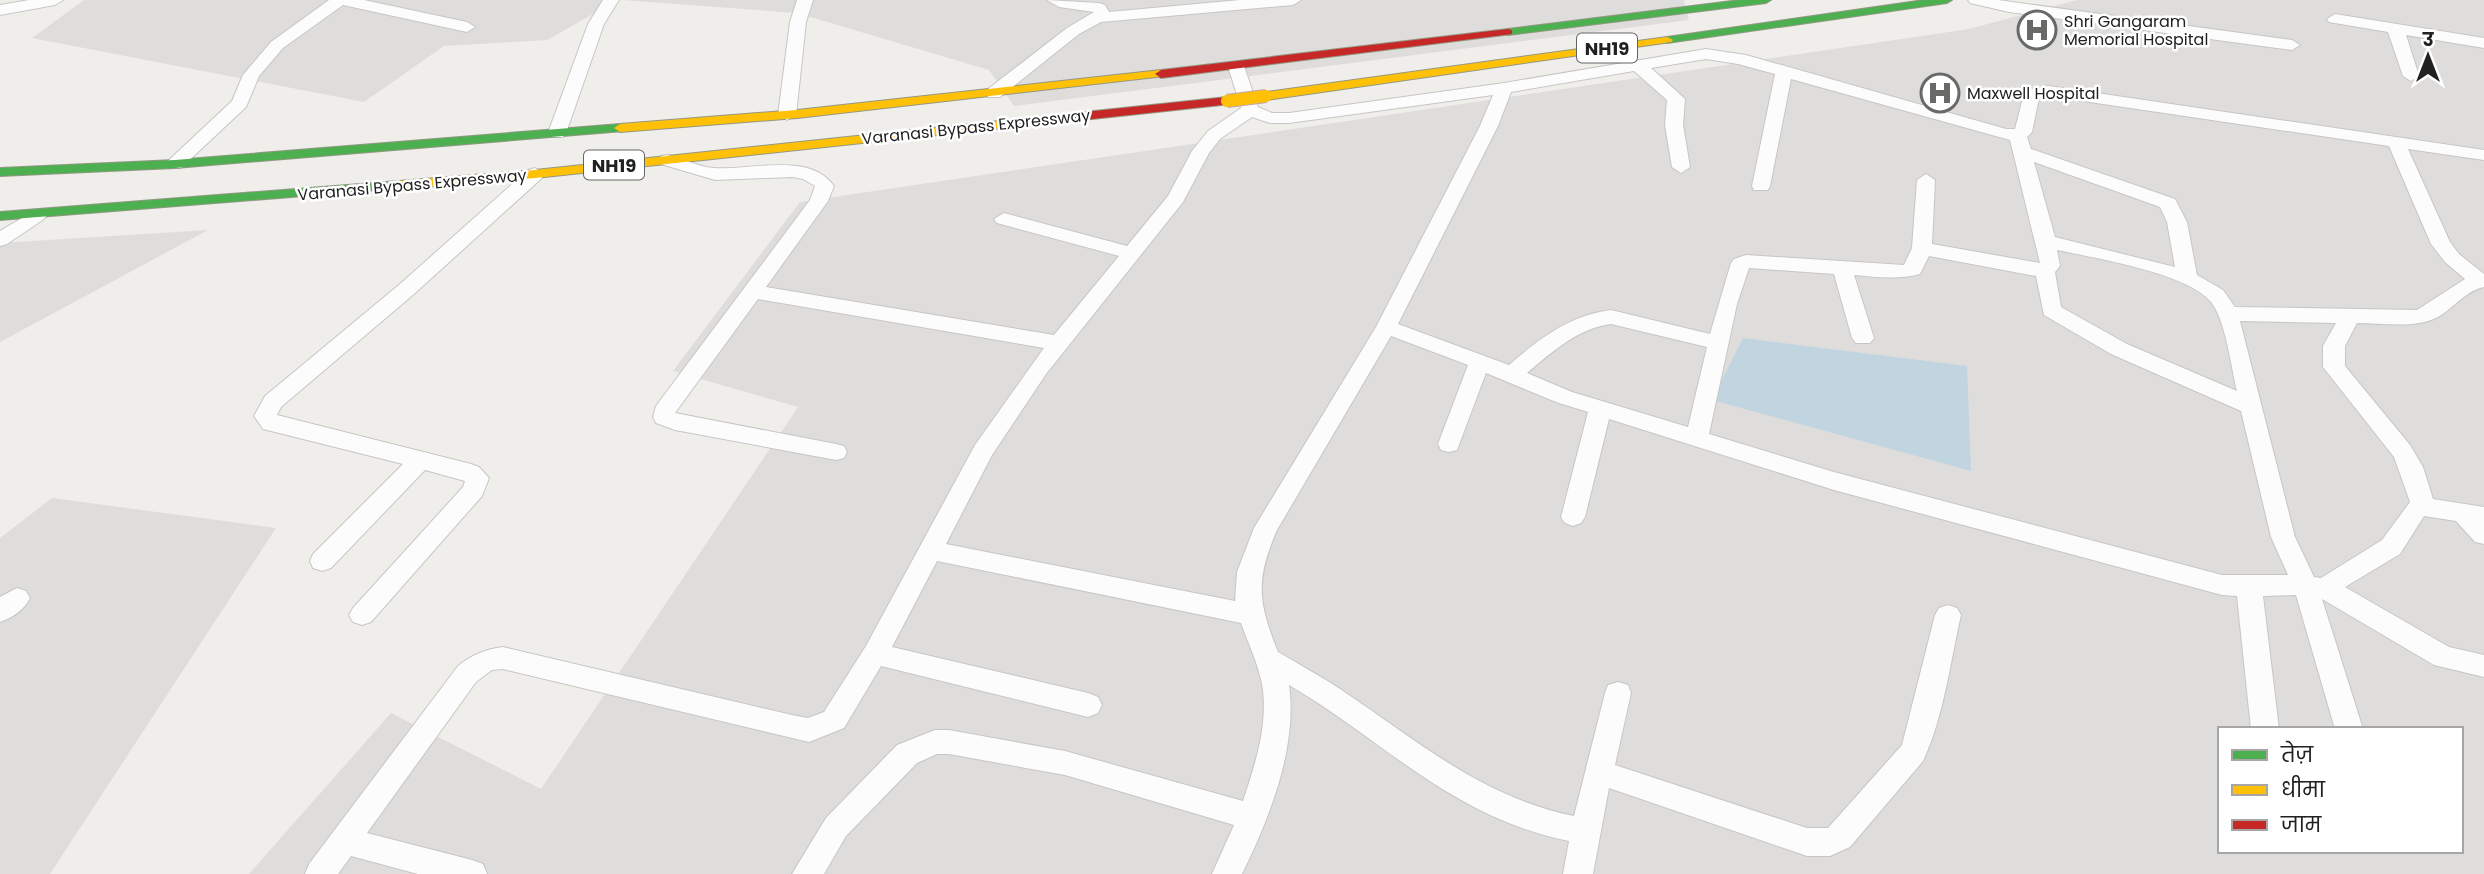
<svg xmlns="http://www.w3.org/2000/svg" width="2484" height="874" viewBox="0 0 2484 874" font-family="Poppins,'Noto Sans Devanagari',sans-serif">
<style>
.residential{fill:#dedddc;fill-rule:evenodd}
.water{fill:#c0d5e0}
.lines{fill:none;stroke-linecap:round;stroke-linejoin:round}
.street-casing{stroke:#c6c6c4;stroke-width:2}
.fast-casing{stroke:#949883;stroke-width:2}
.slow-casing{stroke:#949883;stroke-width:2}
.jam-casing{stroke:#949883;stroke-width:2}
.street{fill:#fdfcfc;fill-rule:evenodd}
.fast{fill:#4caf50;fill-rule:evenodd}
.slow{fill:#ffc107;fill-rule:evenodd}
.jam{fill:#c62828;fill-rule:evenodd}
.slow-bridge-casing{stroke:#c2a4a8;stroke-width:14;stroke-linecap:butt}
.slow-bridge{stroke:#ffc107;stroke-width:12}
.labels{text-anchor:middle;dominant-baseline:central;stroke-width:5;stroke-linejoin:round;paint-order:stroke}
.far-poi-label{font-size:16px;fill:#212121;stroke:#fff;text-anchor:start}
.far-street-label{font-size:16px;fill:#212121;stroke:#fff}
.shield{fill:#fff;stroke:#646464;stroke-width:2}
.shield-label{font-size:18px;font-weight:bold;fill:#212121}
</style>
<rect width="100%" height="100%" fill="#efeeeb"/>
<g class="residential">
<polygon points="84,0 618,0 547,40 444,46 364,102 32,38"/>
<polygon points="622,0 1684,0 1689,20 1014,106 989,70 797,13"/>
<path d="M2077 0H2484V874H249L391 713 541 789 798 407 673 371 800 202 1969 29ZM2220 729H2461V851H2220Z"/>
<polygon points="208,230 0,342 0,243"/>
<polygon points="52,498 276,528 50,874 0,874 0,538"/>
</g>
<polygon class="water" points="1743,338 1967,366 1971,471 1712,400"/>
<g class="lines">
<defs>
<g id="street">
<polygon points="29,0 63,0 55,5 0,15 0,5"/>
<polygon points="329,0 364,0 467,22 475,27 467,32 343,5 283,48 259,76 246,107 181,168 169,168 166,164 169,160 232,101 243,75 271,42"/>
<polygon points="603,0 619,0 604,24 566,133 563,137 551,137 548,133 588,24"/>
<polygon points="797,0 813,0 806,22 796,115 787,120 778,115 790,22"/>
<polygon points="1047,0 1099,3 1105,5 1109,12 1240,0 1301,0 1293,5 1101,22 1079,34 1000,97 988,97 985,93 988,89 1067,28 1094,12 1059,7"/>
<polygon points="1968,0 1998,0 2292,40 2300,45 2292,50 2009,12 1970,3"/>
<polygon points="2335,14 2484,38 2484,48 2406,35 2419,76 2411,81 2403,76 2388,32 2329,22 2327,19"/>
<path d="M1706 49 1746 55 2006 129H2015L2025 90 2049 86 2484 150V160L2408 149 2450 242 2459 254 2484 274V287C2465 291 2454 308 2438 317 2415 329 2383 323 2357 323L2345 346V366L2410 445 2423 467 2433 499 2484 507V544L2475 542 2456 521 2424 516 2400 554 2345 587 2449 647 2484 655V677L2434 665 2322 599 2363 729H2335L2296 595 2263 596 2279 729H2251L2237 596 2222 595 1834 490 1609 419 1585 517 1581 523 1573 526 1565 523 1561 517 1588 412 1556 402 1486 373 1457 450 1449 452 1441 450 1438 444 1468 365 1391 336 1277 530C1255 581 1258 602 1278 652 1300 665 1322 677 1343 691 1419 742 1482 797 1574 816L1605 693 1608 685 1618 682 1628 685 1631 693 1615 765 1807 828H1828L1902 745 1935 615 1939 608 1948 605 1957 608 1961 615C1950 663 1944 716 1923 761L1850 847 1830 856H1807L1609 788 1593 874H1563L1569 841C1453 818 1386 742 1289 685 1298 747 1269 819 1242 874H1212L1234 825 1065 775 949 754H937L917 763 846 836 824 874H792L826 818 897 745 935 730H949L1065 751 1243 801C1255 765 1269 723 1262 684 1258 663 1248 643 1241 623L937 561 892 647 1088 693 1098 697 1102 705 1098 713 1088 717 881 666 844 728 809 742 503 669 492 670 476 682 367 833 472 860 483 864 487 874H418L351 856 338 874H305L309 864 458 666C471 655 486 649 503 647L792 715 808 718 824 712 866 646 975 445 1044 348 758 299 675 413 836 444 844 446 847 452 844 458 836 460 675 430 656 423 653 417 656 406 810 200 815 186 803 179 792 177 715 180 661 164 658 160 661 156 667 155C683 158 698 167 714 168 751 171 809 151 834 186L828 201 766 287 1054 335 1119 256 997 223 994 219 1004 213 1127 246 1168 196 1192 151 1208 131 1241 108 1228 66 1230 62H1242L1244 66 1258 107 1272 113H1289L1504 83ZM1706 59 1738 64 1775 74 1752 186 1754 190H1768L1770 186 1791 79 2010 140 2040 263 1932 244 1935 180 1926 174 1917 180 1912 248 1904 265 1746 255 1734 259 1731 263 1710 334 1611 310C1570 315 1539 339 1509 365L1398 324 1498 126 1511 92 1634 71 1667 100 1665 125 1672 167 1681 173 1690 167 1683 125 1685 99 1651 68ZM1493 95 1480 126 1376 327 1254 528 1237 572 1235 601 946 544 992 455 1046 374 1183 202 1209 153 1220 139 1252 117 1270 123H1289ZM2049 96 2389 146 2431 244 2445 262 2465 279 2417 310 2235 307 2223 290 2197 275 2187 222 2175 199 2031 149 2027 137 2032 132 2039 98ZM2034 162 2160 207 2167 222 2175 267 2055 237ZM2057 250C2094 258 2188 273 2211 302 2226 321 2231 367 2237 391L2127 344 2061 307 2055 272 2060 266ZM1929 256 2036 276 2044 315 2111 354 2241 411 2271 537 2288 575H2222L1834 472 1709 434 1737 304 1749 268 1834 274 1852 338 1856 343H1870L1874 338 1854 275C1876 277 1898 280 1920 274ZM2240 321 2336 323 2323 346V367L2394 457 2410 502 2382 540 2321 578 2314 577 2295 537ZM1611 324 1707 347 1688 427 1572 392 1527 373C1552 352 1578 328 1611 324Z"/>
<polygon points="535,168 544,174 542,178 414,294 281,407 277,415 471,464 479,467 489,478 482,496 371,622 362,625 353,622 349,615 353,608 463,487 465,481 425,470 331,568 322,571 313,568 310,561 313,554 403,464 263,429 254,416 265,396 400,284 528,170"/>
<polygon points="37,209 44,211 47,215 44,219 7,244 0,246 0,231"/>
<path d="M17 588 26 591 30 598C24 610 12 618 0 622V597Z"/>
</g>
<g id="fast">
<polygon points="1740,0 1771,0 1766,3 1508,35 1502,32 1508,29"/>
<polygon points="1924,0 1952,0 1947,3 1667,43 1661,40 1667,37"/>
<polygon points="620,124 624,125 624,131 175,168 0,176 0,168 175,160"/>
<polygon points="399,181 405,185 404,188 0,220 0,212"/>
</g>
<g id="slow">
<polygon points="1667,37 1673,40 1671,42 1266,100 1260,96 1266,92"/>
<polygon points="1161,70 1167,74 1165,76 797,118 620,132 614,128 620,124 797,110"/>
<polygon points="1008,120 1012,121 1012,127 535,178 399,189 393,185 399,181 535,170"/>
</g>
<g id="jam">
<polygon points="1508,29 1512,30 1512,34 1161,78 1155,74 1161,70"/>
<polygon points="1227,97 1233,101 1231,104 1008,128 1002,124 1008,120"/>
</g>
</defs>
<use href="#street" class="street-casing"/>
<use href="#fast" class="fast-casing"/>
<use href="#slow" class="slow-casing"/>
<use href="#jam" class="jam-casing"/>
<use href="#street" class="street"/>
<use href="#fast" class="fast"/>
<use href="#slow" class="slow"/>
<use href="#jam" class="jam"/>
<defs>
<polyline id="slow-bridge" points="1227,101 1266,96"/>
</defs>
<use href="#slow-bridge" class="slow-bridge-casing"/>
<use href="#slow-bridge" class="slow-bridge"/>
</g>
<defs>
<symbol id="hospital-ring" viewBox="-11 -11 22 22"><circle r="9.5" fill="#fff" stroke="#696968" stroke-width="1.5"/><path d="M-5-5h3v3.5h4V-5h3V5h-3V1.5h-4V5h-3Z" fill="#696968"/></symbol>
</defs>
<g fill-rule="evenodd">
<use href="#hospital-ring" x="2015" y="8" width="44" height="44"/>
<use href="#hospital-ring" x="1918" y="71" width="44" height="44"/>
</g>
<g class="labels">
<g class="far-poi-label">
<text x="2064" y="21">Shri Gangaram<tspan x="2064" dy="18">Memorial Hospital</tspan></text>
<text x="1967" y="93">Maxwell Hospital</text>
</g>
<g class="far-street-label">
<text transform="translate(976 127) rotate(-6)">Varanasi Bypass Expressway</text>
<text transform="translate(412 185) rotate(-5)">Varanasi Bypass Expressway</text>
</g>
<g class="shield">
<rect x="1577" y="33.5" width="60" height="29" rx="5"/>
<rect x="584" y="150.5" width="60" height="29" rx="5"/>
</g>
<g class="shield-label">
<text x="1607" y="48">NH19</text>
<text x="614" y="165">NH19</text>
</g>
</g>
<rect x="2218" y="727" width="245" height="126" fill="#ffffff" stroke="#a6a6a6" stroke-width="2"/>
<rect x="2232" y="750" width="35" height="10" fill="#4caf50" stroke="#a6a6a6" stroke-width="2"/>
<text x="2281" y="762" font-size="21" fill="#212121">तेज़</text>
<rect x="2232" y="785" width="35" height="10" fill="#ffc107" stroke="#a6a6a6" stroke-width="2"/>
<text x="2281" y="797" font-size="21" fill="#212121">धीमा</text>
<rect x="2232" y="820" width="35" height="10" fill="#c62828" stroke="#a6a6a6" stroke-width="2"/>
<text x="2281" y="832" font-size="21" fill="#212121">जाम</text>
<g transform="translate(2428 56)" stroke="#ffffff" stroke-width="5" paint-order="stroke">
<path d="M0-5L12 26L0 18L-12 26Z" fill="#212121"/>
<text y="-10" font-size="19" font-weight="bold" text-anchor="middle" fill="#212121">उ</text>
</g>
</svg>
